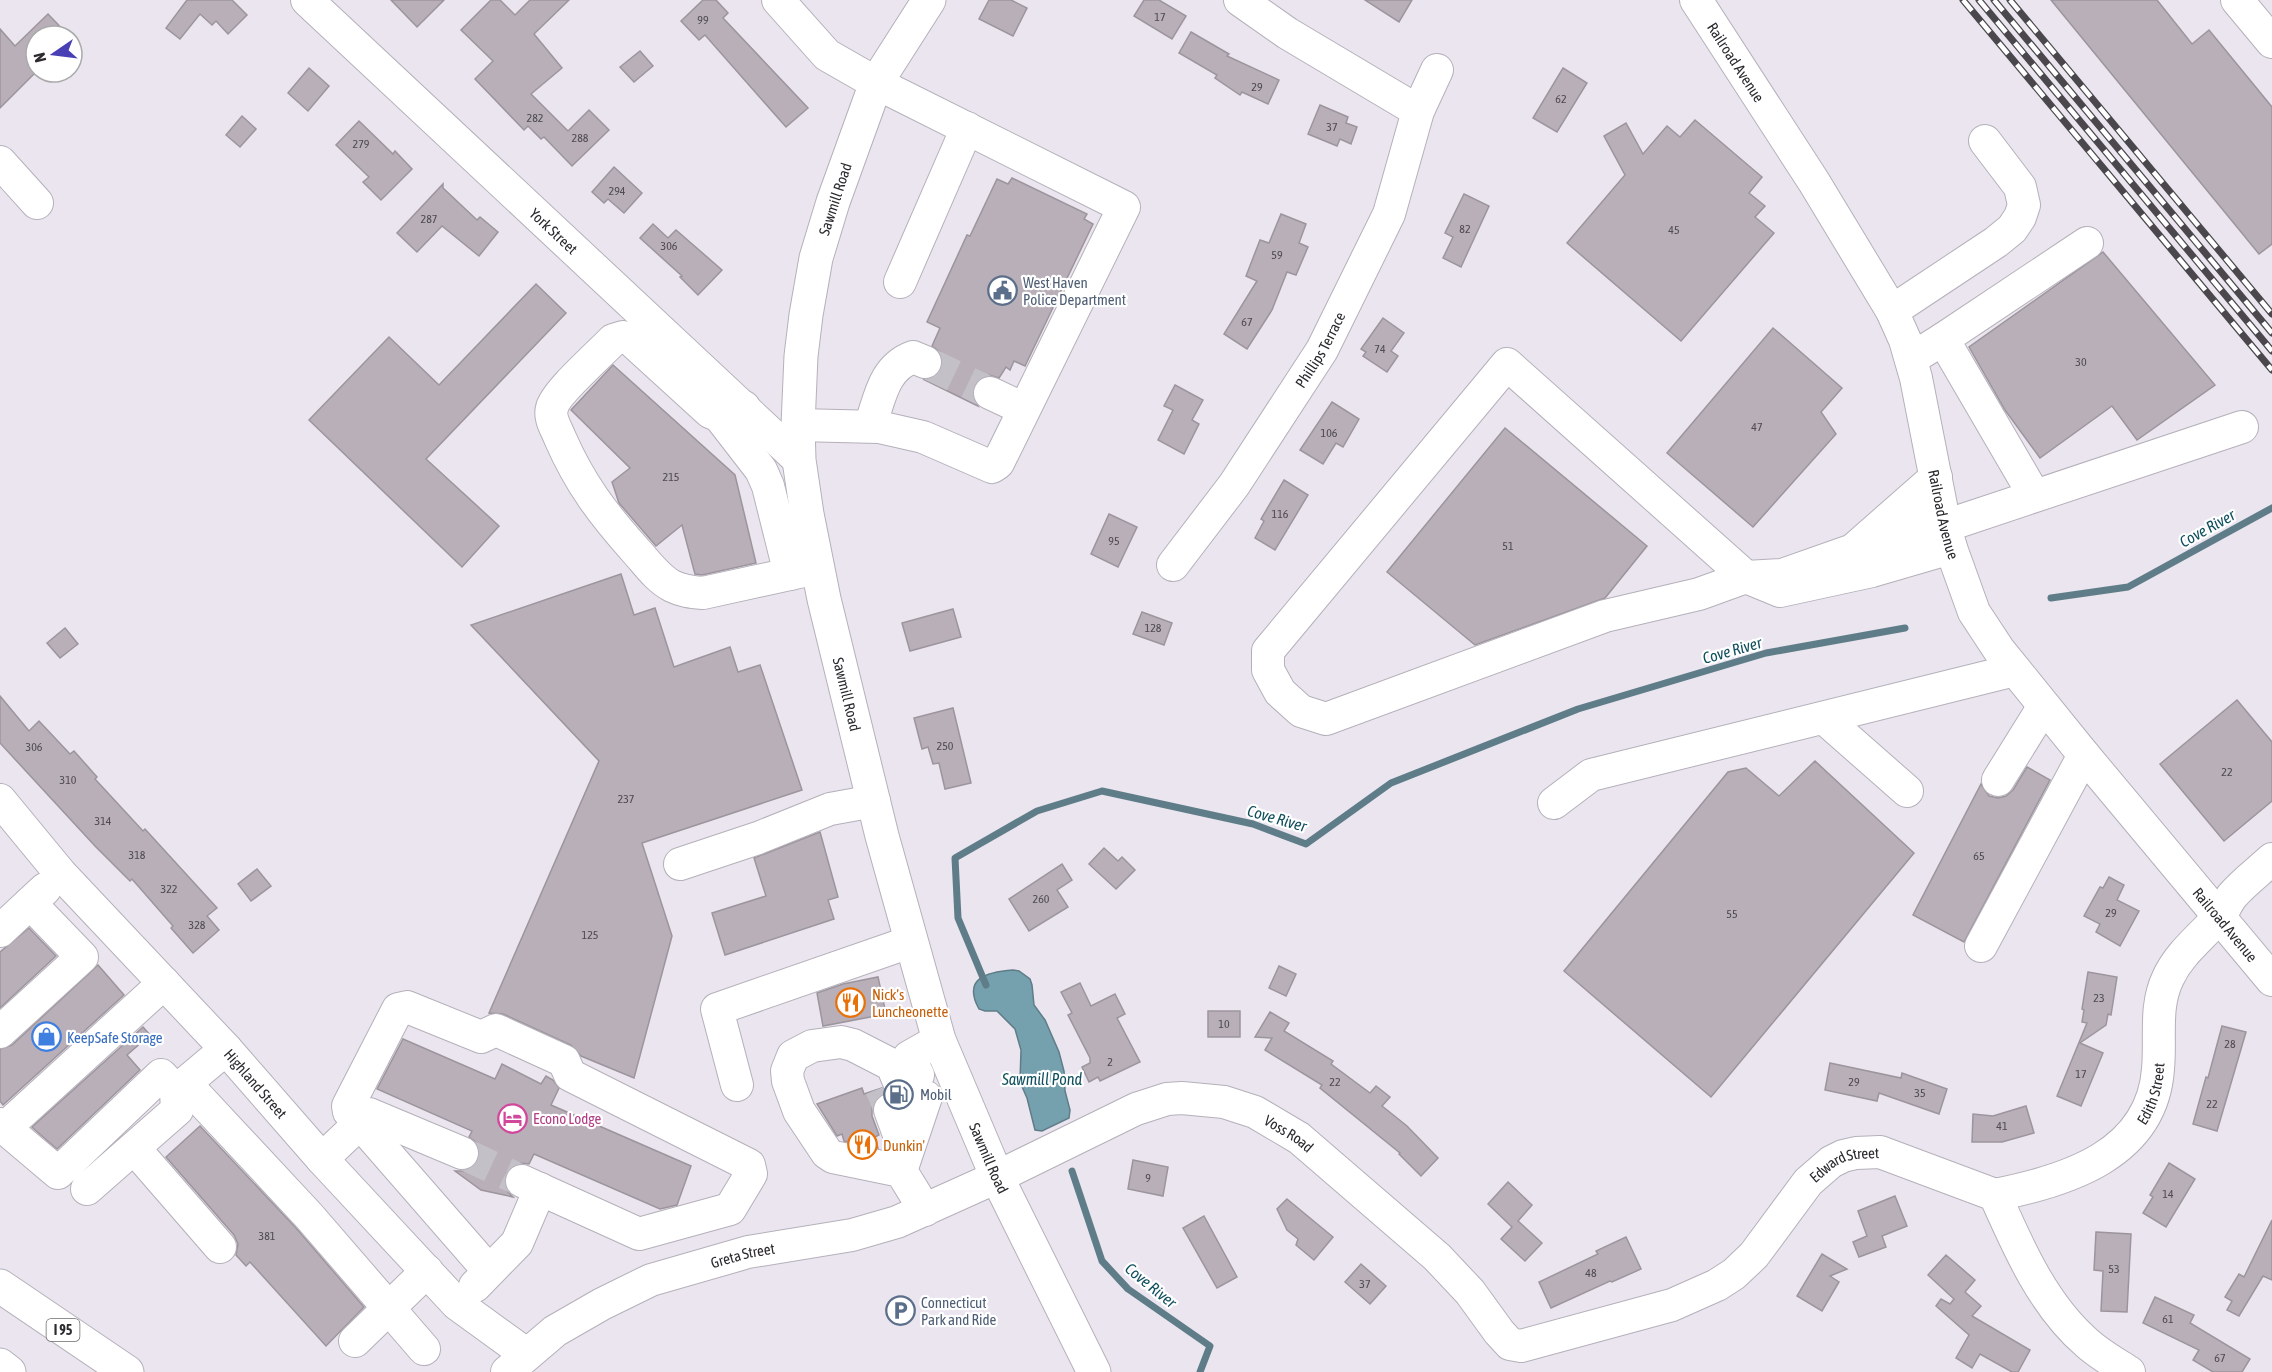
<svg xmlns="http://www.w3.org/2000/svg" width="2272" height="1372" viewBox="0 0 2272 1372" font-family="'Asap Condensed',sans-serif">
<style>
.water{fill:#75a1ae;stroke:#5f7d88;stroke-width:1.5}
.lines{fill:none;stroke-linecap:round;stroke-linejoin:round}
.stream{stroke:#5f7d88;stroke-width:7}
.building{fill:#b8afb8;stroke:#9d959d;stroke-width:1.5}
.minor-tunnel{stroke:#c4c0c8;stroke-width:32;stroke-dasharray:32 16;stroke-linecap:butt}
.minor-casing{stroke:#b5b0ba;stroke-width:34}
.major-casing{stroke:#b5b0ba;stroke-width:35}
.highway-casing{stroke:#b5b0ba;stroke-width:35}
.minor{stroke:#fff;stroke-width:32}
.major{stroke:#fff;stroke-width:33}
.highway{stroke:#fff;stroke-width:33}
.rail-casing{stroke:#4a484d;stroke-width:7}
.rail{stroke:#fff;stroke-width:4.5;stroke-dasharray:14;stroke-linecap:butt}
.labels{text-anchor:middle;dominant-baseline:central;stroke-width:4.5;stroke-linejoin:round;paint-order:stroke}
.number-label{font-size:12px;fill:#4f4b50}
.shield{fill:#fff;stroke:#6b6a6d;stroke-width:1.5}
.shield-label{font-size:14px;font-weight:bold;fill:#2c2a2e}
.street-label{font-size:15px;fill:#2c2a2e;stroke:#fff}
.service-label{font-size:15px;fill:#4e5e75;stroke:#fff;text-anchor:start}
.food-label{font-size:15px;fill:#c56008;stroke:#fff;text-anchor:start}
.shop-label{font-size:15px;fill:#366cbe;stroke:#fff;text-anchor:start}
.hotel-label{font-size:15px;fill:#b23c85;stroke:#fff;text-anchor:start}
.water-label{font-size:16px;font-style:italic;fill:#104f5e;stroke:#fff}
</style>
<rect width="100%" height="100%" fill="#eae5ef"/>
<path class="water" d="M1013 970 1019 971 1030 979 1032 985 1034 1005 1045 1020 1059 1052 1064 1071 1065 1091 1070 1110 1069 1118 1042 1131 1035 1130 1027 1098 1020 1082 1021 1050 1015 1029 997 1011H985L979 1009C962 978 987 972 1013 970Z"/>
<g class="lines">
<g class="stream">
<polyline points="2051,598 2128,587 2272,508"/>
<polyline points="986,985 958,918 955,858 1037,811 1102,791 1253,824 1306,844 1391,783 1578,709 1766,653 1905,628"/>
<polyline points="1072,1171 1102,1261 1128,1289 1210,1346 1200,1372"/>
</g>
</g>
<g class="building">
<polygon points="187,0 232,0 247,15 228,34 216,21 212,25 200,14 180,39 166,28"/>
<polygon points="391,0 444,0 417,27"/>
<polygon points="491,0 500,0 515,15 530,0 569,0 534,34 562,68 531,94 568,131 589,110 609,130 572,166 544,137 541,139 528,126 524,130 475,79 493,61 461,30"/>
<polygon points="703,0 716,0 728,13 723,18 808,108 786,127 705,35 699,40 681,21"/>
<polygon points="989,0 1011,0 1027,8 1013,36 979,19"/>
<polygon points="1144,0 1159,0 1186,16 1172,39 1134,16"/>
<polygon points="1365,0 1412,0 1399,22"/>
<polygon points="2051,0 2157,0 2192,44 2209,30 2272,107 2272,244 2259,254"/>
<polygon points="48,14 69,36 36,36 36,72 0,108 0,29 15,46"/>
<polygon points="1191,32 1229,54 1227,56 1279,80 1268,104 1242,92 1240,95 1215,78 1217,75 1179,53"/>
<polygon points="640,51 653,66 634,82 620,67"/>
<polygon points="309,68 329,86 308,111 288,93"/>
<polygon points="1563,68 1587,83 1557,132 1533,118"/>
<polygon points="1320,105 1348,117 1346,123 1357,127 1351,144 1340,139 1337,146 1308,134"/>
<polygon points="242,116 256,129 240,147 226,135"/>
<polygon points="1695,120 1762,177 1749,193 1765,206 1755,217 1774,233 1681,341 1567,243 1625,175 1604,136 1626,123 1643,154 1667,126 1680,137"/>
<polygon points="359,121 393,154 395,151 412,169 381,200 363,182 369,177 336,145"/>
<polygon points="614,167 642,193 624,213 608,199 604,203 592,192"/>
<polygon points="1012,178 1087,214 1084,219 1093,224 1025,366 1014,361 1010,370 1006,367 999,378 989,375 979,379 974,386 972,394 978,406 923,379 928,380 936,376 941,369 943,360 940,352 932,346 940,328 927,322 967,235 970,236 997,179 1008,184"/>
<polygon points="443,184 443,188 477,220 480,217 498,232 479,256 442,226 417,252 397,233"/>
<polygon points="1464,194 1489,206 1461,267 1443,258 1453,237 1445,233"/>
<polygon points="1281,214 1306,224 1299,243 1308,247 1296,275 1287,272 1272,310 1247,349 1224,334 1257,281 1246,276 1260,240 1269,243"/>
<polygon points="653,224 668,238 676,230 722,270 698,295 680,277 682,276 640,238"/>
<polygon points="2103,252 2215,385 2137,440 2112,406 2040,458 2005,410 1969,347"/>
<polygon points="536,284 566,313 426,459 499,526 462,567 309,420 389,337 439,385"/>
<polygon points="1383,318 1404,333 1391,351 1398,356 1387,372 1363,356 1366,352 1361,349"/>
<polygon points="1773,328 1842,388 1821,412 1836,434 1753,527 1667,453"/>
<polygon points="613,365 735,475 756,563 702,575 695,574 682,525 656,546 619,503 612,482 630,468 571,410"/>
<polygon points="1175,385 1203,400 1192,420 1199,424 1184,454 1158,440 1173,410 1164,406"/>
<polygon points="1332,402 1359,419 1343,447 1336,443 1323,464 1300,450"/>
<polygon points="1505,428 1647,546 1605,598 1475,645 1387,572"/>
<polygon points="1284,480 1308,495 1275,550 1255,538 1264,521 1261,519"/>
<polygon points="1109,514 1137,527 1118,567 1091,554"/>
<polygon points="621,574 634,615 655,608 674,667 730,647 738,672 760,665 802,790 642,843 672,936 634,1078 581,1056 571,1045 503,1014 489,1013 599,761 471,625"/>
<polygon points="953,609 961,637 910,651 902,623"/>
<polygon points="1142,612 1172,623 1164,645 1133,634"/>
<polygon points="65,628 78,644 60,658 47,643"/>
<polygon points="0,696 29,731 39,721 70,754 74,751 97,777 95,779 143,831 145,829 217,908 207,916 219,930 193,953 171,928 173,926 132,879 130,881 95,846 0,743"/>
<polygon points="2237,700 2272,742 2272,801 2224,841 2160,764"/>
<polygon points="953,708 971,783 945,789 939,763 933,764 928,747 922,749 914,718"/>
<polygon points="1815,761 1914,853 1711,1097 1564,971 1728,772 1746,768 1779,796"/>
<polygon points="2027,767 2050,780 1964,942 1913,915 1981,784 1989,796 1998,798 2006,796 2013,790"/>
<polygon points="820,832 838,897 828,900 834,919 725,955 712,913 766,896 754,858"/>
<polygon points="1104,848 1118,861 1122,857 1135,870 1116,889 1089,864"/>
<polygon points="1062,864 1072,880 1057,890 1068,907 1029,931 1009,899"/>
<polygon points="257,869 271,886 251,901 238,884"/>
<polygon points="2109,877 2124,885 2117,900 2139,911 2120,946 2096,932 2100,924 2084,916 2100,887 2103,888"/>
<polygon points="29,928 56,956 0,1008 0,952"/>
<polygon points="98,965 124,995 3,1105 0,1101 0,1049 12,1045"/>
<polygon points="1279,966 1296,974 1286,996 1269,988"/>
<polygon points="2088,972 2117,977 2111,1015 2108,1014 2106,1025 2080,1043 2103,1053 2081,1106 2057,1096 2087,1023 2082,1022 2084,1010 2082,1009"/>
<polygon points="878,977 886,1014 823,1026 817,993 843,984"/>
<polygon points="1080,983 1091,1006 1115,994 1125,1014 1117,1018 1140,1062 1100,1081 1098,1077 1089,1082 1082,1067 1090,1063 1090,1058 1068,1015 1072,1013 1061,992"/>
<rect x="1208" y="1011" width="32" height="26"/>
<polygon points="1270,1012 1289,1023 1284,1031 1333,1061 1331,1064 1370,1093 1376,1086 1390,1097 1382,1106 1407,1126 1438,1158 1421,1176 1399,1154 1400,1153 1320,1088 1322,1085 1265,1050 1272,1038 1255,1037"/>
<polygon points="2222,1026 2246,1032 2217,1131 2193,1124 2206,1077 2208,1078"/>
<polygon points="143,1027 150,1035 127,1055 140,1070 57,1149 35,1130 32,1127"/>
<polygon points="403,1039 495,1079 502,1064 541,1084 546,1076 553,1080 559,1088 551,1105 691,1166 677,1205 660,1209 534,1154 529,1164 520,1163 511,1167 506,1173 504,1183 507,1191 513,1197 481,1190 455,1171 465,1171 472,1168 478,1160 480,1150 477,1143 469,1137 472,1131 377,1089"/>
<polygon points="1830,1063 1901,1078 1902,1073 1947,1089 1939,1114 1879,1093 1877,1101 1825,1090"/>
<polygon points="862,1088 864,1094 882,1088 885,1093 877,1098 872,1107 872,1116 879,1135 875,1137 878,1148 844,1141 842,1134 837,1136 817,1104"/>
<polygon points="2026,1106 2034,1133 2002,1142 1972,1142 1973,1114 1993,1116"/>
<polygon points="200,1126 296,1228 364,1307 326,1346 250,1262 246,1266 236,1255 238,1244 234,1235 166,1157"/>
<polygon points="1133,1160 1168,1167 1163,1196 1128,1189"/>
<polygon points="2169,1163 2195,1179 2166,1227 2143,1213 2153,1197 2150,1195"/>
<polygon points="1508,1182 1532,1205 1518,1221 1542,1243 1525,1261 1501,1239 1512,1227 1488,1204"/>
<polygon points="1895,1196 1907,1226 1882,1236 1886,1247 1859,1257 1853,1242 1867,1236 1858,1211"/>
<polygon points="1287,1199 1333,1237 1314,1260 1296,1245 1298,1239 1287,1230 1277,1209"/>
<polygon points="1204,1216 1237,1277 1217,1288 1183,1228"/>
<polygon points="2272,1220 2272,1280 2263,1276 2239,1316 2227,1310 2232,1301 2225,1297 2239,1274 2244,1277"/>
<polygon points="2096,1232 2131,1234 2127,1312 2101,1311 2103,1271 2094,1270"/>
<polygon points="1626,1237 1641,1269 1612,1282 1610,1281 1551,1308 1539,1282 1598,1254 1596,1251"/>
<polygon points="1822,1254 1847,1269 1830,1276 1839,1282 1822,1311 1797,1296"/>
<polygon points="1946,1255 1975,1280 1965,1292 1981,1306 1972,1316 2030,1350 2018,1372 2012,1372 1980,1354 1972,1368 1956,1358 1969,1335 1936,1306 1941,1299 1950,1304 1954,1299 1928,1275"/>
<polygon points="1361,1264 1386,1286 1370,1304 1345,1282"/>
<polygon points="2155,1297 2194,1315 2190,1323 2250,1359 2242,1372 2213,1372 2193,1360 2199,1350 2143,1323"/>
</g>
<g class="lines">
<g class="minor-tunnel">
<polyline points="925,362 990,393"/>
<polyline points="881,1088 890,1110"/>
<polyline points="462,1153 522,1181"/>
</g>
<defs>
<g id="minor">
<path id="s1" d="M307 0 799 460"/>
<polyline points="778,0 827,55 876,83 1124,207 998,463 992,467 923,437 879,427 798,425"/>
<polyline points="1240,0 1287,33 1418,111"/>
<path id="s2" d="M1696 0 1814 182 1892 311 1905 340 1916 378 1945 526 1951 548 1974 612 1999 650 2084 755 2272 980"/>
<polyline points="2237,0 2272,42"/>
<polyline points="0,162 37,203"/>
<polyline points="900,282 967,128"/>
<polyline points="1892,311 1996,242 2012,229 2020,217 2024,205 2020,187 1985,141"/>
<polyline points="1943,339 2087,243"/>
<polyline points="1911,359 1943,339 2034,495"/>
<polyline points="990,393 1024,409"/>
<path d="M744 407C733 418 725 419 710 412L631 340 623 337 613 340C600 354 555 393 552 408 549 418 556 428 560 438 580 484 603 514 636 551 647 563 657 578 672 586 682 591 691 592 703 593L817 568"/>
<polyline points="720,417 761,470 768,486 790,574"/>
<path d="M870 426C880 399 883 368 913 357L925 362"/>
<polyline points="1936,477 1853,550 1782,575 1746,577 1699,594 1605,616 1326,719 1301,711 1280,692 1268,670 1268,651 1507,364 1746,577 1780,591 1872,571 1951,548"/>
<polyline points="1945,526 2242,427"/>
<polyline points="1882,563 1943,513"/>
<path id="s3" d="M1173 565 1234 485 1322 350 1389 214 1418 111 1437 70"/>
<polyline points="1824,718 1907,791"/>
<polyline points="1998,780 2044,706"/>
<path id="s4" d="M0 800 61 874 226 1049 322 1159 457 1304 526 1354"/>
<polyline points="1554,803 1591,775 2015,670"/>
<polyline points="680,864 758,838 830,809 874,801"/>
<polyline points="0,931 45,889"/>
<polyline points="1981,946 2084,755"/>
<polyline points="0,1032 82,957 30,903"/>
<polyline points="918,1075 909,1057 939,1040"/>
<polyline points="899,1082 892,1065 853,1045 841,1042 812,1046 793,1056 787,1071 788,1081 799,1111 827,1153 833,1157 901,1171 925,1210"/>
<polyline points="185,1083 309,1216 424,1349"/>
<polyline points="737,1085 717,1009 910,942"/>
<polyline points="176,1091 226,1049"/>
<polyline points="890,1110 906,1154"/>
<polyline points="0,1124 58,1173 161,1075 176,1091 177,1110 87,1189"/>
<polyline points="5,1128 164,983"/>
<polyline points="134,1148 220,1247"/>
<polyline points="462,1153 369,1114 360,1123 349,1112 348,1106 398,1009 407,1007 481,1037 496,1030 564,1061 570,1075 749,1165 751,1174 730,1209 639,1234 522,1181"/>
<polyline points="322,1159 360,1123 489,1271"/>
<polyline points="901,1171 926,1097"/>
<path id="s5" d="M1995 1195C2066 1181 2152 1155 2158 1069 2161 1038 2154 1007 2168 978 2179 954 2199 939 2217 919 2223 913 2226 904 2232 896 2243 883 2259 871 2272 859"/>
<polyline points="475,1286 517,1243 540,1189"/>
<polyline points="355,1341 427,1271"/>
<path id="s6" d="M507 1372 555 1331 602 1304 651 1280 748 1252 852 1235 897 1222 997 1177 1136 1109 1167 1099 1182 1098 1224 1102 1255 1112 1299 1138 1437 1257 1470 1292 1499 1332 1510 1344 1521 1346 1672 1305 1717 1285 1734 1274 1754 1255 1808 1182 1831 1162 1843 1156 1856 1153 1880 1152 1995 1195C2018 1247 2043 1305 2087 1343 2099 1354 2115 1363 2129 1372"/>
</g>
<g id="major">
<path id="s7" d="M929 0 876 83 833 202 816 258 806 315 801 356 798 425 799 460 807 514 824 599 882 836 939 1040 997 1177 1094 1372"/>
</g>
<g id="highway">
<polyline points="0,1286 127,1372"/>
<polyline points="0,1365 9,1372"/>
</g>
</defs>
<use href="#minor" class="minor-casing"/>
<use href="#major" class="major-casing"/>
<use href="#highway" class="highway-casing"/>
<use href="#minor" class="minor"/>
<use href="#major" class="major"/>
<use href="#highway" class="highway"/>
<defs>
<g id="rail">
<polyline points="1963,0 2272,370"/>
<polyline points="1979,0 2272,351"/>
<polyline points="1994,0 2272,333"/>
<polyline points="2010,0 2272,314"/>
</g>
</defs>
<use href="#rail" class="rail-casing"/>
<use href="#rail" class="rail"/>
</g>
<defs>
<symbol id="civic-ring" viewBox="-11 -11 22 22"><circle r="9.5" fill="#fff" stroke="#5c6f8a" stroke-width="1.5"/><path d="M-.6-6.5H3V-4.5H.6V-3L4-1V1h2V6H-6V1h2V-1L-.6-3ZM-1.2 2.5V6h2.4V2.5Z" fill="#5c6f8a"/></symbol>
<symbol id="restaurant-ring" viewBox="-11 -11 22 22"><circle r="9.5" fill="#fff" stroke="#e8710a" stroke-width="1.5"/><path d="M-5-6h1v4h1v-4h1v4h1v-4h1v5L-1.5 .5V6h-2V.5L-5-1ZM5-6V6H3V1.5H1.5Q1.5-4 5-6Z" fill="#e8710a"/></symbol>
<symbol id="shop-ring" viewBox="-11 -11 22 22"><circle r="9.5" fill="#fff" stroke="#3f7fe0" stroke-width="1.5"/><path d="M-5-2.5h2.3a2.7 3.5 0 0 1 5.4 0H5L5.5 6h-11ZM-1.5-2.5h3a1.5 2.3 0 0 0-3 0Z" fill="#3f7fe0"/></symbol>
<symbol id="fuel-ring" viewBox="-11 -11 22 22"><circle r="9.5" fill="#fff" stroke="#5c6f8a" stroke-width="1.5"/><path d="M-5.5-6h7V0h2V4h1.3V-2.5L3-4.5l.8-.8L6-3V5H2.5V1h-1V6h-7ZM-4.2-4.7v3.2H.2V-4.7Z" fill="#5c6f8a"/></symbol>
<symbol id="hotel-ring" viewBox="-11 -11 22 22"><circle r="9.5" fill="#fff" stroke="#d1479c" stroke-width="1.5"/><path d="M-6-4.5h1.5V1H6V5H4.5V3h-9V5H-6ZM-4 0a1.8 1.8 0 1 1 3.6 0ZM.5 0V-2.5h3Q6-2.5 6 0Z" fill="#d1479c"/></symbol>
<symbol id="parking-ring" viewBox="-11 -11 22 22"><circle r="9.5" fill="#fff" stroke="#5c6f8a" stroke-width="1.5"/><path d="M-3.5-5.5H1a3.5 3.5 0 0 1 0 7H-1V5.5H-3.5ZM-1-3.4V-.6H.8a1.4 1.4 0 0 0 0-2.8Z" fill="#5c6f8a"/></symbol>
</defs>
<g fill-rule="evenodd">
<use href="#civic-ring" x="986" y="274" width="33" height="33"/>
<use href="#restaurant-ring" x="834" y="986" width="33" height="33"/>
<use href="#shop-ring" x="30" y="1020" width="33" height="33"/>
<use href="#fuel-ring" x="882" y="1078" width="33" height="33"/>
<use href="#hotel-ring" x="496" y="1102" width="33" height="33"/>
<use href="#restaurant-ring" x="846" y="1128" width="33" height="33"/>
<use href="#parking-ring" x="884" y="1294" width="33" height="33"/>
</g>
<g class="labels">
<g class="number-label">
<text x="1160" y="17">17</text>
<text x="703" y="20">99</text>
<text x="1257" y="87">29</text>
<text x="1561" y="99">62</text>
<text x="535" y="118">282</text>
<text x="1332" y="127">37</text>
<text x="580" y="138">288</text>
<text x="361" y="144">279</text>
<text x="617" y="191">294</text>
<text x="429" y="219">287</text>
<text x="1465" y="229">82</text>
<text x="1674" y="230">45</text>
<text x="669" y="246">306</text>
<text x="1277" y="255">59</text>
<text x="1247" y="322">67</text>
<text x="1380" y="349">74</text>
<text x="2081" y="362">30</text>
<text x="1757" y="427">47</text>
<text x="1329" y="433">106</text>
<text x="671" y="477">215</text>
<text x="1280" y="514">116</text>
<text x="1114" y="541">95</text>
<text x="1508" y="546">51</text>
<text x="1153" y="628">128</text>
<text x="945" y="746">250</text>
<text x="34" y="747">306</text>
<text x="2227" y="772">22</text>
<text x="68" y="780">310</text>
<text x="626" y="799">237</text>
<text x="103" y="821">314</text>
<text x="137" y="855">318</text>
<text x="1979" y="856">65</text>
<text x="169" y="889">322</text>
<text x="1041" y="899">260</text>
<text x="2111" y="913">29</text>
<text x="1732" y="914">55</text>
<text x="197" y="925">328</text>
<text x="590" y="935">125</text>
<text x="2099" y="998">23</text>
<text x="1224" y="1024">10</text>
<text x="2230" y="1044">28</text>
<text x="1110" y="1062">2</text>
<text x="2081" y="1074">17</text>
<text x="1335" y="1082">22</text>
<text x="1854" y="1082">29</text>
<text x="1920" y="1093">35</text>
<text x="2212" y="1104">22</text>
<text x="2002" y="1126">41</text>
<text x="1148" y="1178">9</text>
<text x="2168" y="1194">14</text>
<text x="267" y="1236">381</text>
<text x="2114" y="1269">53</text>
<text x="1591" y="1273">48</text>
<text x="1365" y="1284">37</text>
<text x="2168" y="1319">61</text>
<text x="2220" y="1358">67</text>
</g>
<rect class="shield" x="46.5" y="1319" width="33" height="22" rx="4.5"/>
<g class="shield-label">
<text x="63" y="1330">I 95</text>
</g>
<g class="street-label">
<text stroke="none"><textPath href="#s2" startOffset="74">Railroad Avenue</textPath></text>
<text transform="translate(835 199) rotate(-72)">Sawmill Road</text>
<text stroke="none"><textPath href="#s1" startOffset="338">York Street</textPath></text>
<text stroke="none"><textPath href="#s3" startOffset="261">Phillips Terrace</textPath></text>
<text stroke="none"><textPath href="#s2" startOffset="578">Railroad Avenue</textPath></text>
<text stroke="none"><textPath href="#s7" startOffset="726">Sawmill Road</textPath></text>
<text stroke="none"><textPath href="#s2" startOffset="1082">Railroad Avenue</textPath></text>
<text stroke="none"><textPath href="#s4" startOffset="382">Highland Street</textPath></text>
<text stroke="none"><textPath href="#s5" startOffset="198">Edith Street</textPath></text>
<text stroke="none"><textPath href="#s6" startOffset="852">Voss Road</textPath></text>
<text stroke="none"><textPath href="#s7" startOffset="1212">Sawmill Road</textPath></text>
<text stroke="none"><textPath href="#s6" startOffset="1557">Edward Street</textPath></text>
<text stroke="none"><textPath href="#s6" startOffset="267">Greta Street</textPath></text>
</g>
<g class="service-label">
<text x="1023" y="282">West Haven<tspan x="1023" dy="17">Police Department</tspan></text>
<text x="920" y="1094">Mobil</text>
<text x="921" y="1302">Connecticut<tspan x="921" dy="17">Park and Ride</tspan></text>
</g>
<g class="food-label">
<text x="872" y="994">Nick’s<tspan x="872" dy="17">Luncheonette</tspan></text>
<text x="883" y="1145">Dunkin'</text>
</g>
<g class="shop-label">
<text x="67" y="1037">KeepSafe Storage</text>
</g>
<g class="hotel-label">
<text x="533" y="1118">Econo Lodge</text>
</g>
<g class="water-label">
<text transform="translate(2207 528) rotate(-29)">Cove River</text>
<text transform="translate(1732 650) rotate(-16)">Cove River</text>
<text transform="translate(1277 818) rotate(16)">Cove River</text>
<text x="1042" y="1079">Sawmill Pond</text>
<text transform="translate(1151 1285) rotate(39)">Cove River</text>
</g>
</g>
<g transform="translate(54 54) rotate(256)"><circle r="28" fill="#ffffff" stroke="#abaaab" stroke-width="1.5"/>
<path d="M0-4.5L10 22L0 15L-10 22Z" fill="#4940b6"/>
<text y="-9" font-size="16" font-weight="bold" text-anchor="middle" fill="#2c2a2e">N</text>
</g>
</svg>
